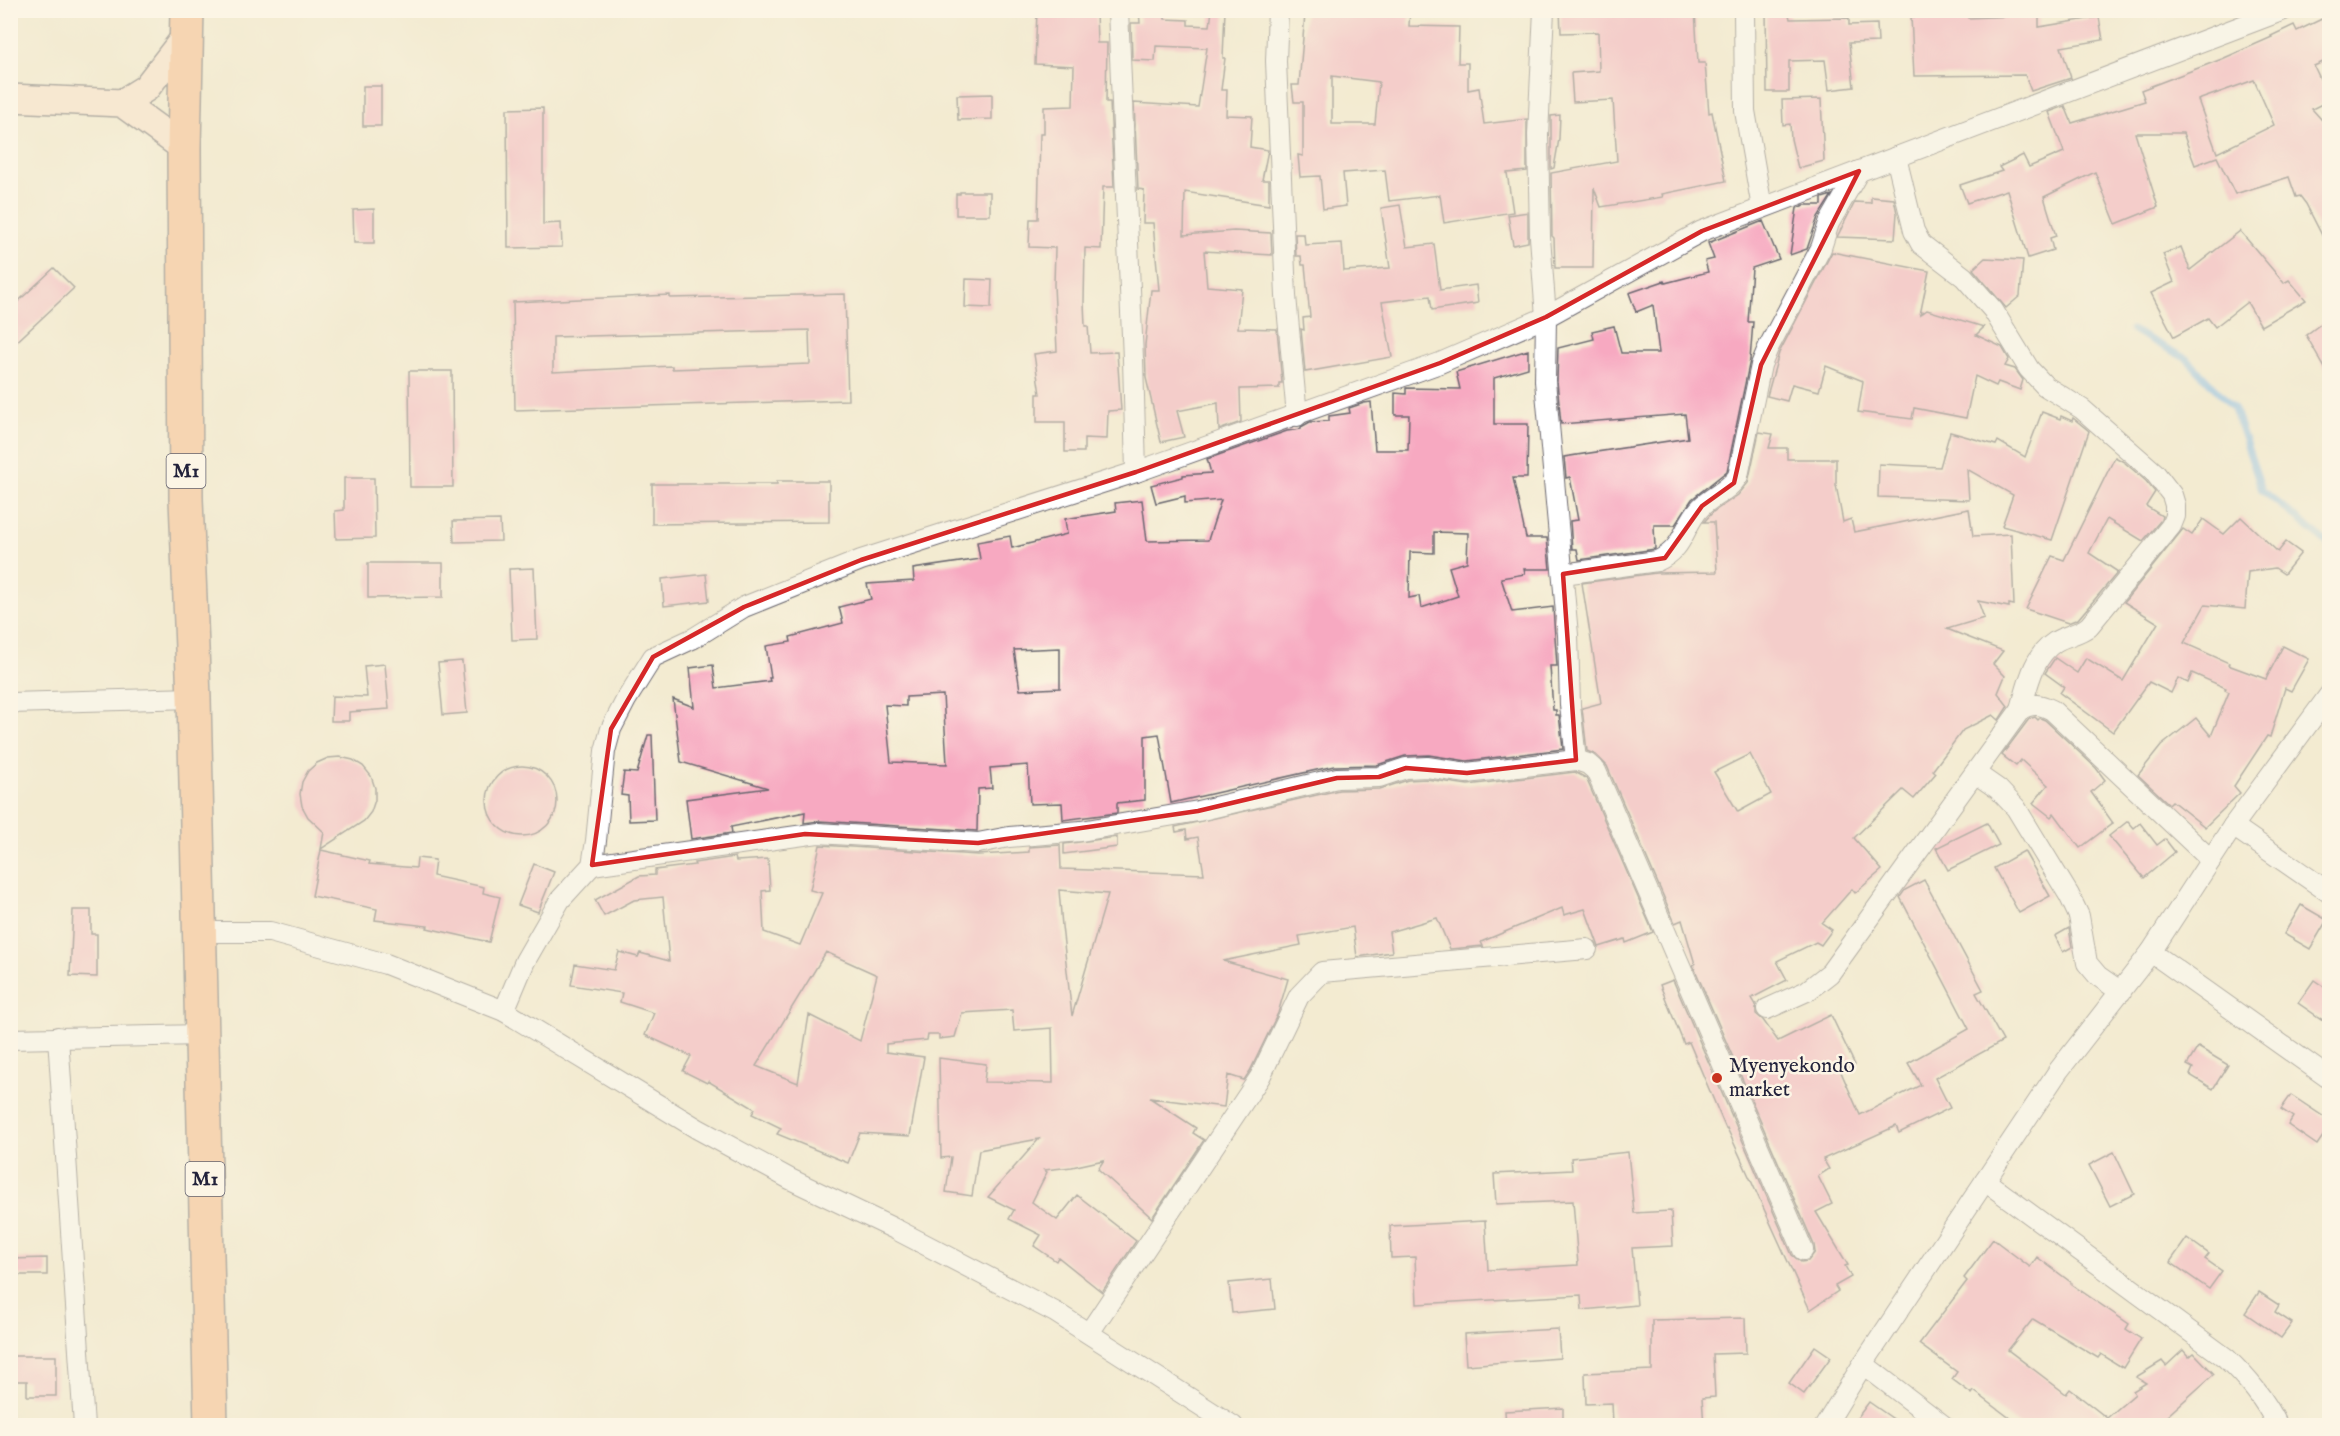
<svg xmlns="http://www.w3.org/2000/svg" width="2340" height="1436" viewBox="0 0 2340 1436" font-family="'IM FELL English',serif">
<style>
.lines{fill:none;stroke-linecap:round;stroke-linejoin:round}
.stream{stroke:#7ab7ed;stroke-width:7}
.building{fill:#f7a9c1;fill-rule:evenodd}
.street-casing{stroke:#6b6870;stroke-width:22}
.secondary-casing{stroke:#6b6870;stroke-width:30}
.highway-casing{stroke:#6b6870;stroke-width:36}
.street{stroke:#fff;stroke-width:20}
.secondary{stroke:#fde4d1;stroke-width:27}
.highway{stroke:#fbbb8c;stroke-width:33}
.marked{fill:none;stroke:#d62828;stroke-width:4.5;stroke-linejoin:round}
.poi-dot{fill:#c8321e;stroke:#fcf5e5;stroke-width:2}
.labels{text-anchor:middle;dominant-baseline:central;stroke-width:5;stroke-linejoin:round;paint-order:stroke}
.shield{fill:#fcf5e5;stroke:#63616e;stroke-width:1.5}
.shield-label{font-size:20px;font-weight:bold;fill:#22223b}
.poi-label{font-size:21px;fill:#22223b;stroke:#fcf5e5;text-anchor:start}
</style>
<rect width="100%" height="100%" fill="#fcf5e5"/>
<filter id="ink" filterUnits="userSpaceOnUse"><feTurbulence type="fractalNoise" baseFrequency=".0167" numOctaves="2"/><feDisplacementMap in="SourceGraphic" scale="12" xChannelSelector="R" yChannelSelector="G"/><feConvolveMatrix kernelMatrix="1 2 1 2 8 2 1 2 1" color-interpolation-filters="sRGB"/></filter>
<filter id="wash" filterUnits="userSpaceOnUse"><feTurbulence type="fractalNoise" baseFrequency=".008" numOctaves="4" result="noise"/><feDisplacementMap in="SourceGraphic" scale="24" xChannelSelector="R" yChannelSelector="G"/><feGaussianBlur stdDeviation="1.35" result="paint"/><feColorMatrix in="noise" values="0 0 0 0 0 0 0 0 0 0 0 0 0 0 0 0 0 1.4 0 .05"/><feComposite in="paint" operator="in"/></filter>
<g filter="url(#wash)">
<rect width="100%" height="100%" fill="#f3ebd1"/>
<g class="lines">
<polyline class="stream" points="2132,330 2187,359 2234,408 2262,490 2330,545"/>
</g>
<g id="blocks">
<g class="building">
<polygon points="1139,10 1164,10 1165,19 1188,20 1188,25 1210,26 1212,10 1225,10 1223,58 1225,58 1221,90 1227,90 1226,115 1252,116 1250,147 1268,150 1262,180 1269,180 1269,205 1185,192 1184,235 1234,231 1271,233 1272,255 1204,251 1207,286 1242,289 1238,328 1277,329 1282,383 1279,383 1279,388 1240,389 1241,422 1219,430 1218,403 1177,411 1184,437 1161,442 1146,378 1145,345 1151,290 1159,290 1153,223 1143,223 1144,190 1138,189 1134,103 1198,107 1207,48 1156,46 1155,61 1132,60 1131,23 1140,23"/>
<path d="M1340 10H1410L1409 26 1459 27 1458 63H1468V90L1479 88 1484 124 1527 119V171L1507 173 1513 212 1444 223 1440 195 1389 201 1385 170 1343 173 1346 206 1323 209 1320 176 1300 177 1298 155 1303 156V102H1294L1292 85H1299L1305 14H1339ZM1332 76 1379 82 1375 124H1332Z"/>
<polygon points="1560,10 1695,10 1698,63 1705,63 1709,113 1712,112 1726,181 1662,194 1663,197 1601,207 1594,188 1593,268 1555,268 1554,238 1552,236 1551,173 1617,161 1613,100 1573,102 1571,73 1599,71 1598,32 1561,33"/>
<polygon points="1766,10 1788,10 1790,19 1849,18 1849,25 1877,24 1878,42 1849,43 1854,87 1829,90 1825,60 1789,61 1789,92 1767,92"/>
<polygon points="1037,11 1096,11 1097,43 1107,43 1106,102 1110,102 1114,187 1103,187 1101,249 1085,248 1084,302 1085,326 1088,326 1090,353 1117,352 1121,410 1108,411 1107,439 1084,438 1084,452 1065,452 1065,422 1037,422 1037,394 1040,394 1034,354 1057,351 1054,285 1055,248 1029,247 1030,219 1038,219 1040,134 1044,134 1044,107 1073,106 1074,66 1035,64"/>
<polygon points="2039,15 2039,27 2099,17 2103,40 2061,47 2071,78 2031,91 2025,75 1914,76 1911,17 1968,16 1968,18"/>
<path d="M2330 15V59L2314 66 2330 100 2312 109 2330 129V251L2306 204 2300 196 2296 197 2289 177 2235 194 2217 157 2195 165 2183 133H2135L2158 207 2116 224 2095 172 2044 197 2056 236 2050 238 2053 250 2028 258 2007 190 1967 203 1960 185 2002 171 1999 167 2023 155 2029 167 2064 152 2049 112 2065 106 2072 123 2145 101 2141 90 2222 59 2272 37 2271 36 2294 25 2297 31ZM2254 80 2274 125 2217 153 2198 100Z"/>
<rect x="363" y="86" width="18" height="40"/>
<polygon points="992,94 992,119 958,120 957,95"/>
<polygon points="1821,99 1824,161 1798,168 1791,139 1790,124 1783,125 1782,100"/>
<polygon points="543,108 543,224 561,223 562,247 508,248 507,109"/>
<polygon points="1560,115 1559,139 1554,168 1551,169 1551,116"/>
<polygon points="960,192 990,192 990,215 956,215 956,194 960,194"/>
<polygon points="1832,195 1818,217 1807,249 1790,255 1797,208 1804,205 1822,205 1822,198"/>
<polygon points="1871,197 1894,199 1897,213 1895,239 1837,237 1855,202 1871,203"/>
<polygon points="1400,205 1407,247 1434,244 1440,290 1476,285 1478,303 1432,310 1430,296 1382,302 1392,357 1305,372 1301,329 1304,330 1303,318 1310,317 1305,265 1302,265 1301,256 1296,256 1295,234 1304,234 1305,245 1342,243 1344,271 1390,268 1381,208"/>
<polygon points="374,209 374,243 354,243 353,210"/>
<polygon points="1528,212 1528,242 1513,245 1508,215"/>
<polygon points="1763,221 1779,259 1752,268 1748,322 1753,322 1750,360 1727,471 1692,499 1675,525 1654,525 1655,549 1579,560 1577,549 1572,549 1570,521 1578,520 1570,477 1566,478 1564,457 1688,438 1685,414 1561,424 1557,381 1558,348 1594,339 1592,331 1614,326 1621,353 1659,353 1653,305 1636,312 1629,293 1664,281 1665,283 1708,272 1705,261 1714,259 1708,243"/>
<polygon points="2240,231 2284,283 2289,280 2306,300 2261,326 2247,302 2215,327 2208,318 2174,337 2151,293 2174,282 2163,254 2181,247 2190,270"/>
<polygon points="1832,252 1929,271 1920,315 1927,310 1984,327 1976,335 2002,347 2009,359 2005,366 2015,369 2023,380 2020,390 1998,382 1996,386 1975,376 1966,418 1914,408 1912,419 1858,412 1863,381 1826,366 1819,391 1792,384 1787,401 1767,396 1779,353"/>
<polygon points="1985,258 2023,260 2020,296 2006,308 1973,269"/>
<polygon points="54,268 74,288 10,348 10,309"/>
<polygon points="966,279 992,280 991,308 965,307"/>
<path d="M845 294 848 400 515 410 513 302 670 295V298ZM809 330 810 364 672 369V366L553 372V337Z"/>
<polygon points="2322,323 2330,335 2330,377 2306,335"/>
<path d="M1528 350V368L1494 378V424H1528L1527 478H1513L1526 538H1547L1550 569H1524L1525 574 1501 578 1512 612 1553 607 1557 666H1550L1553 710H1556V715H1559L1563 749 1467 761 1429 755 1405 756 1377 765 1334 766 1171 803 1159 734 1145 736V800L1117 803V813L1063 820 1062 803 1030 804 1028 765 990 768 992 788 978 789 977 831 819 821 804 823 805 812 731 827 732 833 691 839 686 799 768 788 681 762 673 699 694 707 690 668 713 665 716 688 770 681 769 678H771L766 646 791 642 790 637 843 623 839 607 871 599 867 584 914 581 913 569 980 559 977 542 1010 536 1012 548 1067 534 1065 519 1116 511 1115 503 1142 500 1147 541 1208 540 1221 500 1185 503V496L1156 503 1151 485 1183 477V475L1211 473 1207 459 1287 431 1301 429V427L1310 422 1329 421V416L1350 413 1349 408 1364 403 1371 402 1375 450H1408L1409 415H1395V393L1406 394V388L1460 389 1456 372ZM1434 532 1468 533 1467 562 1449 567 1458 596 1421 608 1419 596 1409 598 1410 552 1434 553ZM1060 648V688L1020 690 1014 650ZM943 695 947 764 891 762 885 705 906 706V697Z"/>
<polygon points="409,371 452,371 453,487 410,487"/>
<polygon points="2042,412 2060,419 2061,416 2072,421 2073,418 2089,431 2052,540 2002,526 2013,495 1967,469 1969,500 1878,497 1879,464 1940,467 1950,432 1996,445 1998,441 2025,457"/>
<path d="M1759 432 1773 434 1769 448H1787V459H1836V485L1843 522 1851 519 1854 532 1969 509 1973 536 2011 534 2014 605 2009 604V607L1978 601 1984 618 1947 629 2003 651 1993 664 2005 676 1998 693 2008 706 1999 720 1993 715 1963 730 1933 770 1936 773 1914 799 1903 790 1854 838 1882 870 1855 893 1852 889 1822 923 1832 930 1821 945 1816 942 1777 961 1787 980 1752 998 1756 1005V1014L1763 1020 1778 1041 1831 1015 1855 1065 1841 1072 1860 1115 1921 1085 1908 1063 1969 1029 1900 897 1905 890 1924 880 1983 990 1976 993 2003 1041 1935 1078 1950 1108 1899 1133 1896 1126 1823 1159 1829 1169 1818 1176 1832 1204 1816 1212 1848 1265 1845 1266 1851 1277 1835 1286 1838 1291 1810 1310 1727 1128 1726 1129 1689 1042 1684 1044 1660 985 1673 980 1792 1255 1801 1262 1808 1261 1815 1252 1814 1245 1693 965 1695 964 1682 920 1675 923 1607 766 1596 755 1587 751 1582 708 1601 703 1582 583 1656 573 1717 572 1714 522H1704L1713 512 1738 495 1748 483ZM1750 754 1771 794 1738 812 1714 772Z"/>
<polygon points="2115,457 2124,462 2146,481 2155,492 2146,506 2162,516 2161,520 2143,541 2107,519 2089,553 2118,572 2078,619 2068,623 2026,609 2052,556 2064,560"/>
<polygon points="344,478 374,478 375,538 336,539 335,511 344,510"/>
<polygon points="777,481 829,481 829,522 652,524 652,484 777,484"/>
<polygon points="2241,517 2278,552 2286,542 2301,553 2284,574 2275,568 2248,572 2245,609 2205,605 2184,643 2229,663 2228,665 2266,679 2283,646 2309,659 2291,691 2285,688 2270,737 2267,736 2234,786 2240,793 2205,827 2172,801 2169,804 2138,775 2161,746 2196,718 2211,736 2229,692 2225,690 2226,688 2192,673 2188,683 2178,678 2171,693 2149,682 2113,732 2060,693 2064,687 2045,673 2055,658 2077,673 2086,658 2123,681 2158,623 2124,602 2183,529 2192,535 2203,519 2224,534"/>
<polygon points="500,520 501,541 454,542 453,521"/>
<polygon points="368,563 443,563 443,597 368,598"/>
<polygon points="534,568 537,639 512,640 509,569"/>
<polygon points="706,574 709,601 664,606 662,579"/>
<polygon points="462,661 467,713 443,715 438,663"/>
<polygon points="385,664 389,709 349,712 349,721 331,721 332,696 367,697 364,666"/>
<polygon points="2035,717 2038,720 2040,718 2045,720 2096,768 2105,780 2091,792 2113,823 2080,848 2054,813 2051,817 2033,803 2048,785 2021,760 2016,766 2002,755 2029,719"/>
<polygon points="648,735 652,735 655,820 629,821 628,796 621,795 624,772 637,773"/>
<polygon points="340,757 353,760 363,766 371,776 375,788 375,800 371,812 364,821 321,849 324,832 308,817 302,806 300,794 302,782 308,771 317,763 328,758"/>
<circle cx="522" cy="801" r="35"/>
<path d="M1575 772 1586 778 1653 932 1626 943 1625 939 1599 947 1585 909 1564 915 1562 908 1481 942 1483 946 1450 949 1437 918 1389 932 1392 952 1357 957 1353 927 1299 936 1301 945 1223 961 1288 979 1278 1013 1250 1071 1244 1080 1228 1075 1224 1107 1150 1098 1196 1128 1193 1133 1204 1140 1152 1218 1098 1169 1104 1160 1072 1167 1044 1170 1047 1172 1032 1202 1057 1220 1077 1195 1136 1241 1102 1292 1058 1257 1056 1261 1034 1246 1041 1235 1009 1219 1014 1210 988 1197 1039 1139 979 1150 972 1196 946 1192 951 1157 941 1158 939 1058 986 1064 984 1082 1053 1083 1052 1028 1014 1031 1012 1010 962 1013 955 1037 939 1039V1035H928L927 1040 886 1044V1052L924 1057 910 1136 860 1133 848 1163 777 1134 781 1128 752 1114 755 1109 708 1081 707 1083 683 1071 691 1056 645 1035 654 1013 620 1002 622 993 571 985 575 964 614 970 619 952 638 957 640 953 669 961 663 897 634 900 604 916 595 900 639 876 655 875V870L695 865 694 863 735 857 736 861 768 859 770 890 762 891 764 932 800 945 822 893 810 890 820 845 978 855 1029 852V847L1060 845 1061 869 1204 874 1198 837 1187 839 1186 830 1176 832 1175 827 1339 790 1380 789 1408 780 1426 779 1468 785ZM1059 890 1108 894 1072 1016 1062 926ZM826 952 877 975 860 1041 809 1015 798 1083 756 1066Z"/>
<polygon points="2128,821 2134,828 2140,823 2157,845 2165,839 2175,852 2144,878 2109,836"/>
<polygon points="1987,823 1999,845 1948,870 1936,848"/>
<polygon points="1117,837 1117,847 1064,854 1064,844"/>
<polygon points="321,850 370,861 369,864 416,868 417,858 435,860 433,876 484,887 483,893 500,897 489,942 427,928 428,926 375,920 377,909 312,896"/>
<polygon points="2024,851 2050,896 2019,913 1994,868"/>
<polygon points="534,864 554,872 538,912 518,905"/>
<polygon points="2301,905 2327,920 2310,949 2284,934"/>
<polygon points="73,910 91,910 91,934 97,934 97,977 70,976"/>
<polygon points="2069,928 2072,947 2063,952 2055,936"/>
<polygon points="2314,980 2330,991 2330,1025 2298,1003"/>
<polygon points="2198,1047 2228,1065 2213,1089 2190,1075 2193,1068 2187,1065"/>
<polygon points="2291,1095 2330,1121 2330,1126 2317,1145 2288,1125 2293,1117 2281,1109"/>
<polygon points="1628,1152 1634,1213 1671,1211 1673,1246 1632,1248 1637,1305 1582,1310 1581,1295 1417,1304 1415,1257 1391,1258 1390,1226 1485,1221 1488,1270 1578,1265 1573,1201 1496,1204 1494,1174 1572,1170 1571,1158"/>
<polygon points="2114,1152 2134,1194 2110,1206 2089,1165"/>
<polygon points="2187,1238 2209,1254 2205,1259 2222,1271 2209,1289 2170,1262"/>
<polygon points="1993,1239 2030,1267 2037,1257 2072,1283 2071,1284 2129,1324 2126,1329 2141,1339 2123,1368 2101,1354 2098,1358 2033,1319 2008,1350 2066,1394 2070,1389 2107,1418 2135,1394 2133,1391 2146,1383 2136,1377 2162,1361 2166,1366 2183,1350 2189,1357 2194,1353 2214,1374 2157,1425 2019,1425 1974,1391 1972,1394 1952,1379 1957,1372 1919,1344 1967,1281 1964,1278"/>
<polygon points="47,1258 47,1275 10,1275 10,1259"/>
<polygon points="1272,1279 1275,1309 1232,1313 1229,1283"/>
<polygon points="2259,1292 2279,1305 2275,1312 2292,1323 2281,1338 2245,1313"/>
<polygon points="1745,1318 1746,1353 1713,1354 1715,1397 1702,1398 1704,1425 1613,1425 1612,1403 1586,1404 1585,1373 1652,1370 1652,1320"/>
<polygon points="1558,1329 1560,1358 1466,1365 1464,1334"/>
<polygon points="1815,1346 1831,1357 1804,1394 1789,1383"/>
<polygon points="10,1356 56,1356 56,1396 27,1396 27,1381 10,1381"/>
<polygon points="1869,1402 1902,1425 1852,1425"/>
<polygon points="1563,1408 1563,1425 1506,1425 1505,1411"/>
</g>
</g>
</g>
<g filter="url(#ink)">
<use href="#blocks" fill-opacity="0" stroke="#6b6870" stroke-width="1.5"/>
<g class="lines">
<defs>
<g id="street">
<polyline points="1118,10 1133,359 1136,472"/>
<polyline points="1278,10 1276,61 1286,296 1297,416"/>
<polyline points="1544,10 1538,135 1540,237 1546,317 1545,381 1568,635 1570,705 1576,760"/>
<polyline points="1744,10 1745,111 1762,208"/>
<path d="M1896 157 1914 231 1921 244 1964 277 1993 310 2029 369 2045 386 2082 409 2155 473 2172 495 2175 505V516L2171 526 2089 626C2078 635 2066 635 2055 642 2033 656 2028 685 2021 709"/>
<path d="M1563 574 1657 561C1685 549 1683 525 1701 507 1713 495 1729 491 1738 476L1761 365 1768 348 1821 248 1829 223 1859 171"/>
<polyline points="10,703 194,698"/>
<polyline points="1975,773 1998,789 2016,808 2069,895 2079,916 2087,963 2098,976 2121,992"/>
<polyline points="2233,826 2330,893"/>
<polyline points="592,865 818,833 978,843 1009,837 1081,831 1198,811 1337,778 1379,777 1406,768 1427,767 1467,773 1576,760 1588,764 1596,771 1803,1250"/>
<polyline points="199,932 270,932 386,964 504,1011 698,1129 790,1179 897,1230 1055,1312 1233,1426"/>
<polyline points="2151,952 2330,1079"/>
<path d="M1767 1009 1807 991 1830 973 2021 709C2033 703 2040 704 2052 710L2211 860"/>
<polyline points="504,1011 525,961 560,900 592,865 596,841 605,751 611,729 626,700 653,657 694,638 744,607 861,560 1136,472 1440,363 1546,317 1702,231 2284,10"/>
<polyline points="58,1037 84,1426"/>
<polyline points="10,1039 202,1035"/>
<path d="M1985 1181 2226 1358C2248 1379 2264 1398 2278 1426"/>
<polyline points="1089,1333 1260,1077 1299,996 1322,972 1587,949"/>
<polyline points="1863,1364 1944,1426"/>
<polyline points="1825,1426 1863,1364 2059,1070 2151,952 2233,826 2330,694"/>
</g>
<g id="secondary">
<polyline points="10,98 122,103 184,148"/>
<polyline points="122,103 146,88 187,35"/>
</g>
<polyline id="highway" points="187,10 184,148 186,499 194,698 211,1426"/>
</defs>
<use href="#street" class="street-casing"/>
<use href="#secondary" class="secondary-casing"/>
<use href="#highway" class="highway-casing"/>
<use href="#street" class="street"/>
<use href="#secondary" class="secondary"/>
<use href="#highway" class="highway"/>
</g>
</g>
<path d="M0 0H2340V1436H0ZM1859 171 1761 365 1734 483 1702 506 1665 558 1563 574 1576 760 1467 773 1406 768 1379 777 1337 778 1198 811 978 843 805 834 592 865 611 729 653 657 744 607 861 560 1136 472 1440 363 1546 317 1702 231Z" fill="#f3ebd1" fill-opacity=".55" fill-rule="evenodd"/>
<path class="marked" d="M1859 171 1761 365 1734 483 1702 506 1665 558 1563 574 1576 760 1467 773 1406 768 1379 777 1337 778 1198 811 978 843 805 834 592 865 611 729 653 657 744 607 861 560 1136 472 1440 363 1546 317 1702 231Z"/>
<circle class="poi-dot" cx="1717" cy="1078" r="6"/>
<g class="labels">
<g class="shield">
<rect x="166.5" y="454" width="39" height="34" rx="4.5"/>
<rect x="185.5" y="1162" width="39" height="34" rx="4.5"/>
</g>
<g class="shield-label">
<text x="186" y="471">M1</text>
<text x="205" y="1179">M1</text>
</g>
<g class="poi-label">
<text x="1729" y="1066">Myenyekondo<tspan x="1729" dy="24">market</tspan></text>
</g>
</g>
<rect width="2340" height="1436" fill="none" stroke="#fcf5e5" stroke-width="36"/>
</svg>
